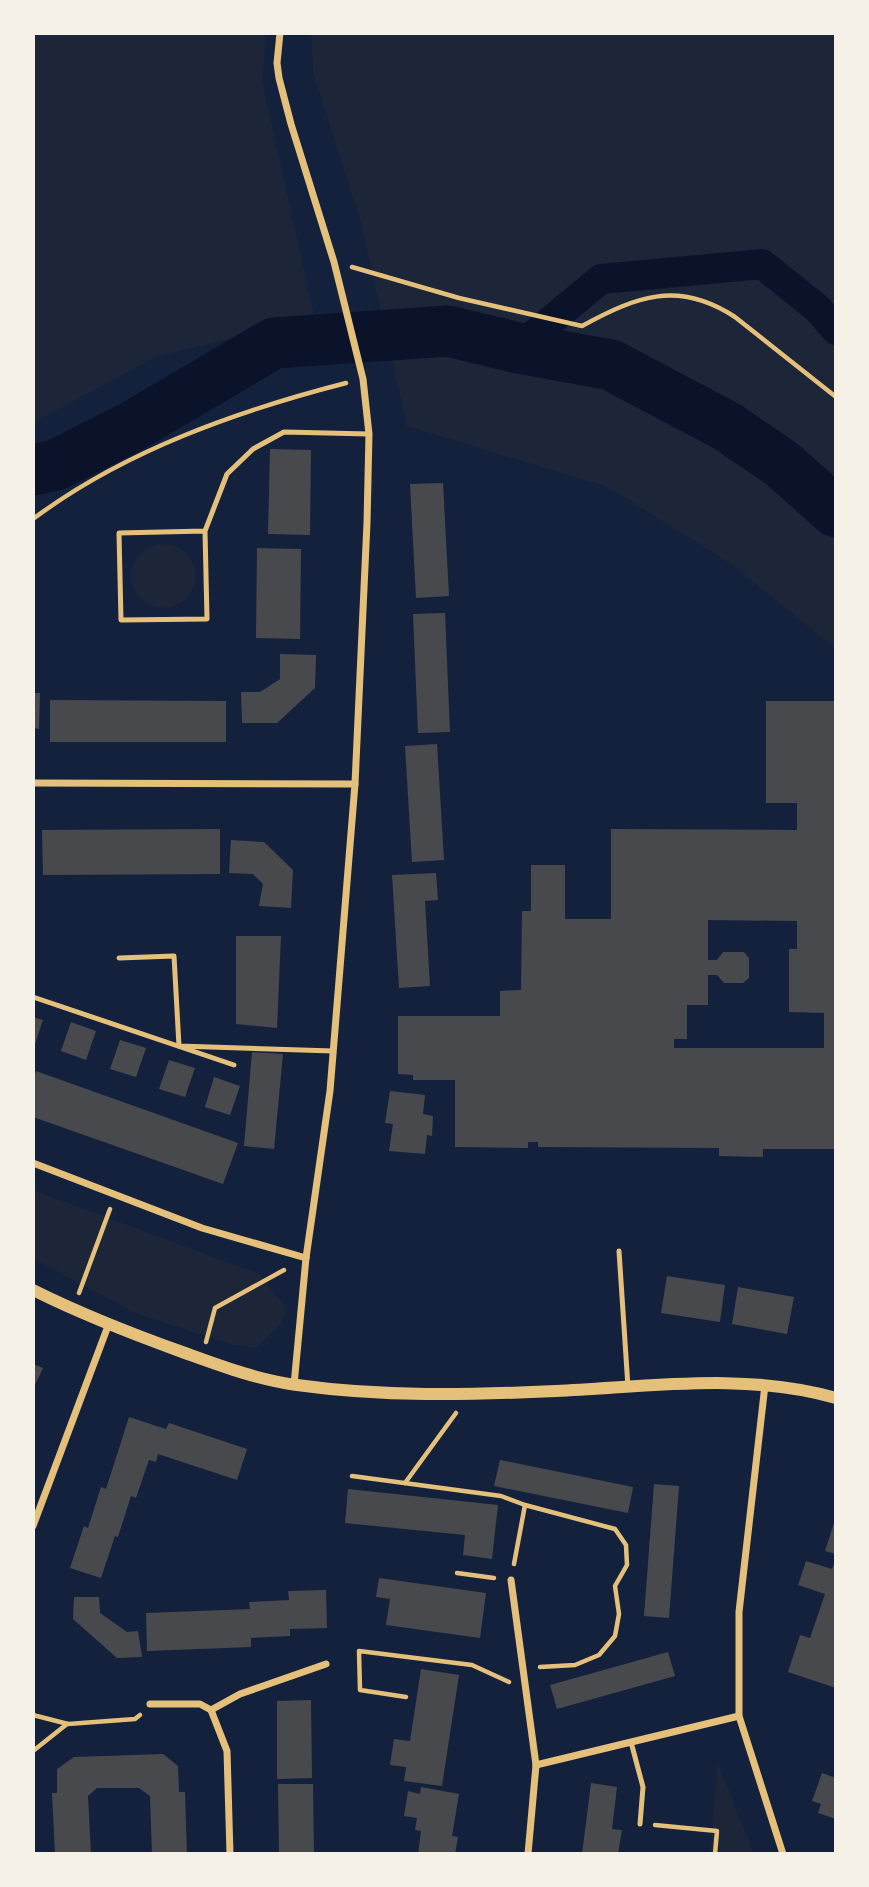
<svg xmlns="http://www.w3.org/2000/svg" width="869" height="1887" viewBox="0 0 869 1887" font-family="'Fira Sans',sans-serif">
<style>
.green{fill:#1d2539}
.lines{fill:none;stroke-linecap:round;stroke-linejoin:round}
.canal{stroke:#0b132b;stroke-width:30}
.river{stroke:#0b132b;stroke-width:51}
.building{fill:#48494c;fill-rule:evenodd}
.path{stroke:#e5c07b;stroke-width:4.5}
.service{stroke:#e5c07b;stroke-width:5}
.minor{stroke:#e5c07b;stroke-width:7}
.tertiary{stroke:#e5c07b;stroke-width:12}
</style>
<rect width="100%" height="100%" fill="#14213d"/>
<g class="green">
<polygon points="33,33 266,33 262,81 315,319 157,356 33,423"/>
<polygon points="311,33 836,33 836,649 733,565 608,487 407,426 361,223 313,72"/>
<circle cx="163" cy="576" r="32"/>
<polygon points="33,1190 259,1274 288,1310 282,1323 256,1348 230,1344 135,1313 33,1258"/>
<polygon points="718,1763 754,1854 710,1854"/>
</g>
<g class="lines">
<polyline class="canal" points="518,348 601,279 762,264 817,308 836,330"/>
<polyline class="river" points="33,470 56,465 133,426 274,343 448,331 518,348 611,365 728,427 782,464 836,512"/>
</g>
<g class="building">
<polygon points="270,449 311,450 310,535 268,534"/>
<polygon points="443,483 449,596 416,598 410,484"/>
<polygon points="257,548 301,549 300,639 256,638"/>
<polygon points="445,613 450,732 418,733 413,614"/>
<polygon points="280,654 316,655 315,688 277,723 242,723 241,692 260,692 280,679"/>
<polygon points="33,693 40,693 39,729 33,728"/>
<polygon points="50,700 226,701 226,742 50,742"/>
<path d="M766 701H836V1149H763V1157L719 1156V1148L538 1147V1142H528V1148L455 1147V1080H413V1075L398 1074V1016H500V991L521 990 522 911H531V865H565V919H611V829L797 830V803H766ZM708 920 797 921V949H789V1012L824 1013V1048H674V1039H687V1005H708V975H717L724 983H743L749 978V958L744 952H723L717 960H708Z"/>
<polygon points="437,744 444,860 412,862 405,746"/>
<polygon points="220,829 220,874 43,875 42,830"/>
<polygon points="231,840 264,842 293,870 291,908 259,906 263,884 253,874 229,873"/>
<polygon points="436,873 438,900 425,901 430,986 399,988 392,875"/>
<polygon points="236,936 281,936 277,1028 236,1024"/>
<polygon points="33,1017 43,1020 34,1047 33,1047"/>
<polygon points="71,1022 96,1031 86,1060 61,1051"/>
<polygon points="120,1040 146,1048 136,1077 110,1069"/>
<polygon points="252,1052 283,1054 274,1149 244,1146"/>
<polygon points="169,1060 195,1068 185,1097 159,1089"/>
<polygon points="36,1071 238,1143 223,1184 33,1117 33,1080"/>
<polygon points="214,1077 240,1086 230,1115 205,1107"/>
<polygon points="390,1091 425,1095 423,1114 433,1116 432,1136 427,1135 425,1154 389,1151 393,1124 385,1123"/>
<polygon points="667,1276 725,1285 720,1322 661,1313"/>
<polygon points="738,1287 794,1297 787,1334 732,1324"/>
<polygon points="33,1364 43,1368 33,1389"/>
<polygon points="129,1417 166,1429 169,1423 247,1449 237,1480 158,1454 156,1462 149,1460 136,1498 131,1496 118,1537 115,1536 101,1578 70,1568 84,1526 88,1528 101,1487 106,1489"/>
<polygon points="500,1460 633,1487 628,1513 494,1486"/>
<polygon points="654,1484 679,1486 669,1618 644,1616"/>
<polygon points="348,1489 498,1505 492,1559 463,1555 465,1535 345,1523"/>
<polygon points="835,1520 836,1520 836,1554 825,1551"/>
<polygon points="836,1559 836,1688 788,1672 800,1635 810,1638 825,1594 798,1585 806,1561 832,1569"/>
<polygon points="379,1578 486,1593 480,1638 386,1625 390,1599 376,1597"/>
<polygon points="326,1590 327,1628 290,1629 290,1636 251,1638 251,1647 147,1651 146,1613 250,1609 249,1602 289,1600 288,1591"/>
<polygon points="74,1597 99,1597 100,1613 127,1632 138,1631 142,1657 117,1658 73,1619"/>
<polygon points="668,1652 675,1676 557,1709 550,1685"/>
<polygon points="421,1669 459,1675 442,1786 404,1781 406,1767 390,1765 394,1739 410,1741"/>
<polygon points="311,1700 312,1778 277,1779 277,1701"/>
<polygon points="163,1754 178,1766 179,1792 185,1792 187,1854 152,1854 150,1796 139,1788 97,1788 88,1796 91,1854 55,1854 52,1793 57,1793 57,1769 74,1757"/>
<polygon points="822,1773 836,1778 836,1819 818,1813 821,1804 812,1801"/>
<polygon points="591,1783 617,1787 612,1829 622,1830 618,1854 582,1854"/>
<polygon points="278,1784 313,1784 314,1854 279,1854"/>
<polygon points="421,1787 459,1794 452,1836 458,1837 455,1854 418,1854 421,1831 415,1830 417,1818 404,1816 408,1791 420,1794"/>
</g>
<g class="lines">
<g class="path">
<path d="M352 267 459 298 582 326C637 296 678 280 735 317L836 397"/>
<path d="M33 519C124 451 237 411 346 383"/>
<polyline points="79,1293 110,1209"/>
<polyline points="206,1342 215,1308 284,1270"/>
<polyline points="352,1476 501,1496 525,1505 514,1564"/>
<polyline points="405,1483 456,1413"/>
<polyline points="525,1505 615,1529 626,1545 627,1565 615,1586 619,1614 615,1636 599,1655 575,1665 540,1667"/>
<polyline points="457,1573 494,1578"/>
<polyline points="406,1697 360,1690 359,1651 472,1665 509,1682"/>
<polyline points="33,1715 68,1724 135,1719 140,1715"/>
<polyline points="33,1751 67,1724"/>
<polyline points="655,1825 717,1831 715,1854"/>
</g>
<g class="service">
<polyline points="205,531 119,533 121,620 207,619 205,531 227,474 253,449 284,432 369,434"/>
<polyline points="119,958 174,956 179,1046 333,1051"/>
<polyline points="33,997 234,1065"/>
<polyline points="619,1251 628,1387"/>
<polyline points="631,1742 643,1787 640,1824"/>
</g>
<g class="minor">
<polyline points="280,33 277,63 279,78 291,124 334,262 363,379 369,434 367,523 355,784 330,1091 306,1258 294,1385"/>
<polyline points="33,783 355,784"/>
<polyline points="33,1163 202,1228 306,1258"/>
<polyline points="765,1385 739,1612 739,1716 783,1854"/>
<polyline points="33,1526 108,1326"/>
<polyline points="511,1580 536,1765 739,1716"/>
<polyline points="150,1704 200,1704 211,1710 227,1751 230,1854"/>
<polyline points="211,1710 240,1694 326,1664"/>
<polyline points="528,1854 536,1765"/>
</g>
<path class="tertiary" d="M33 1290C83 1315 132 1334 185 1353 221 1366 258 1380 297 1385 383 1397 469 1395 556 1391 648 1387 746 1372 836 1398"/>
</g>
<rect width="869" height="1887" fill="none" stroke="#f6f1e7" stroke-width="70"/>
</svg>
